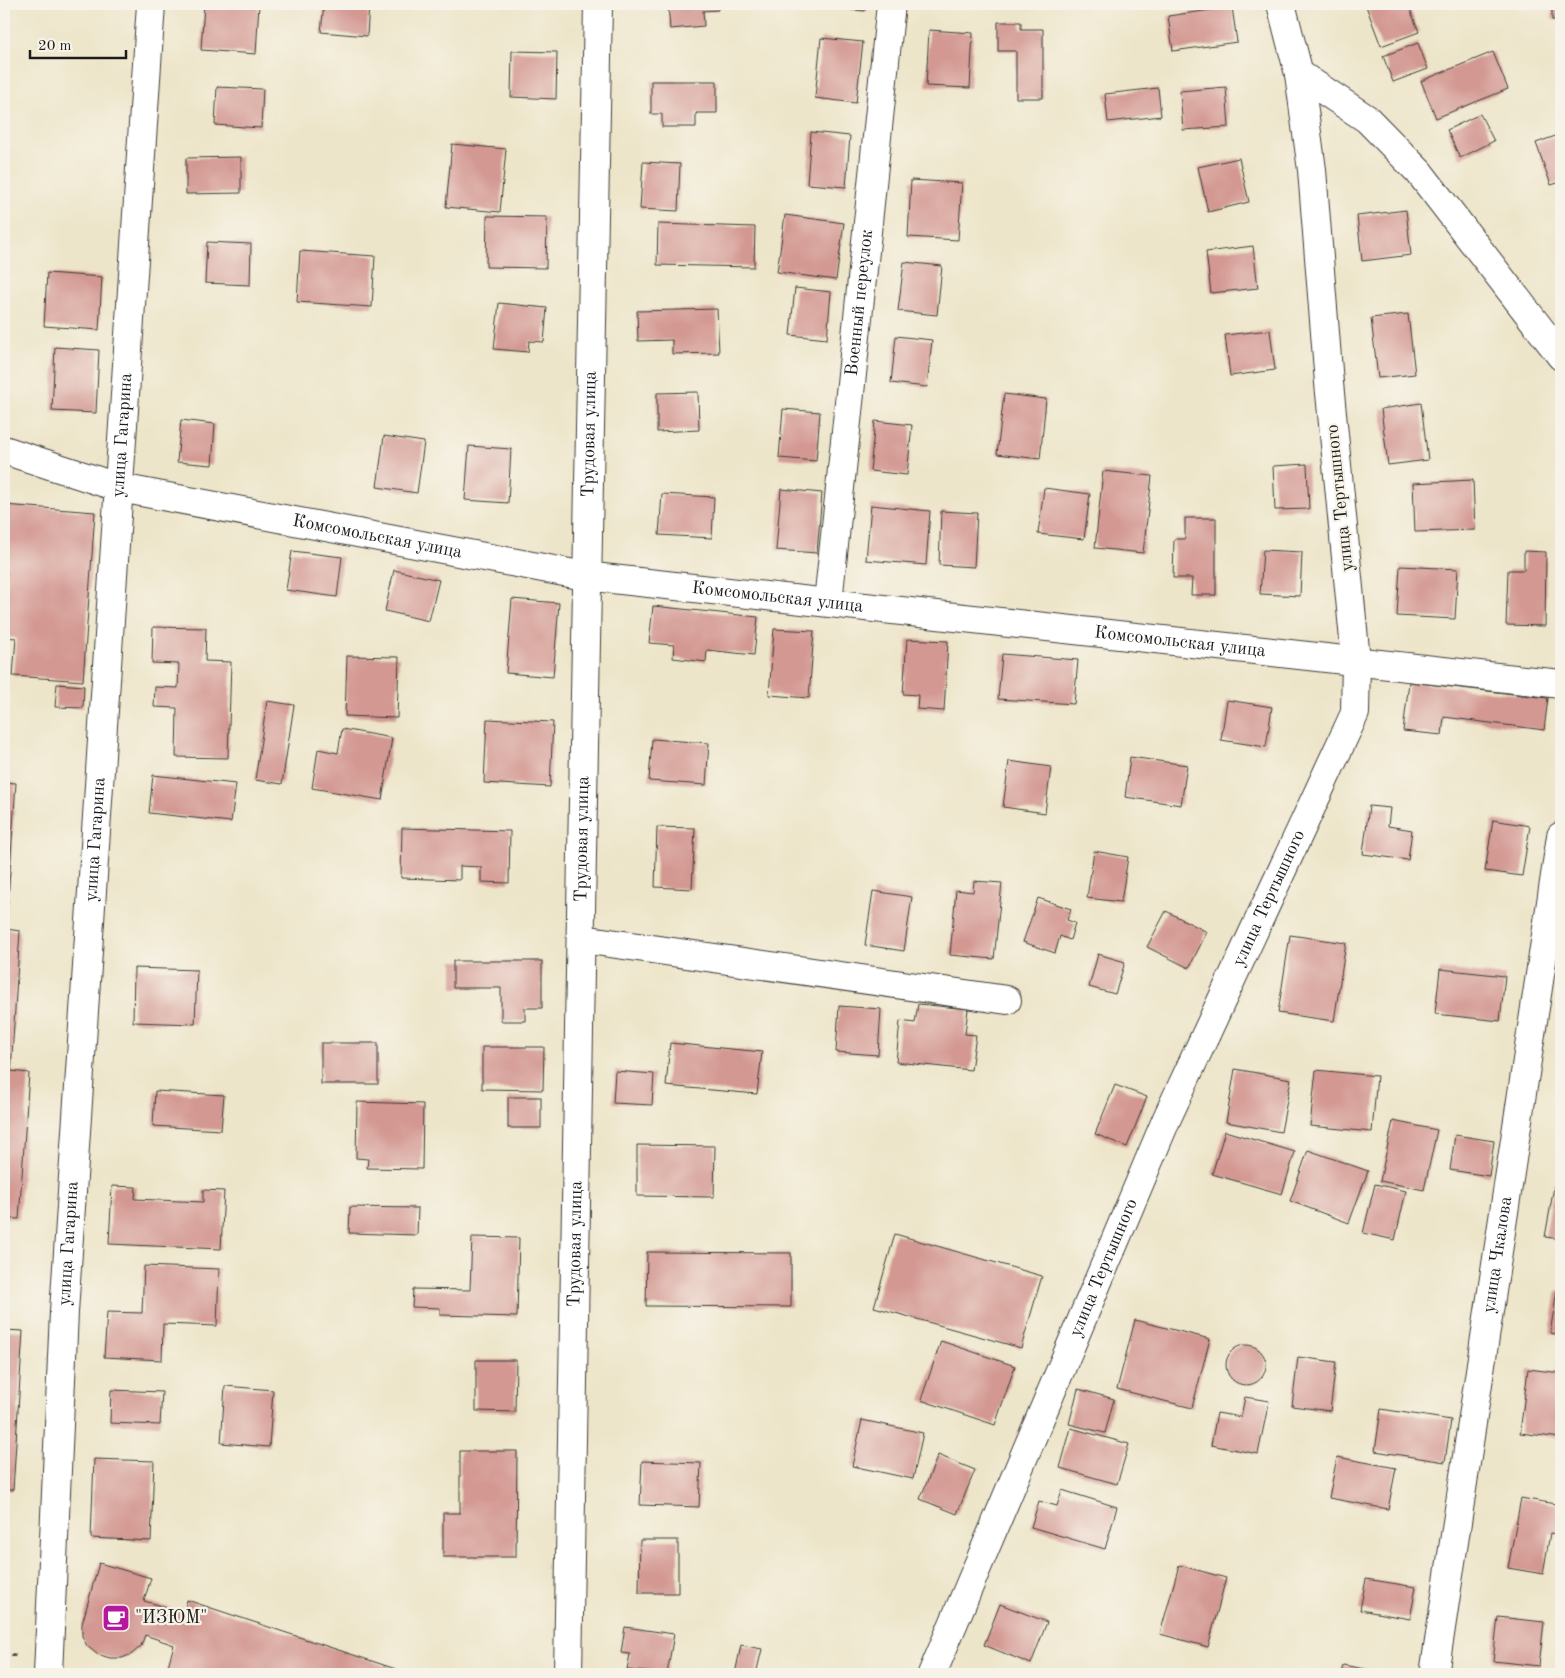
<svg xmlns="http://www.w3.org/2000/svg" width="1565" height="1678" viewBox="0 0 1565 1678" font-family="'Old Standard TT',serif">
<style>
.building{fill:#d39892}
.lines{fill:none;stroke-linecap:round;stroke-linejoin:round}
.minor-casing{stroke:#3b3a36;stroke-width:30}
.path{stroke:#3b3a36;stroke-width:3;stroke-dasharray:4 4;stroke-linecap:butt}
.minor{stroke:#fff;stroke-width:28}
.labels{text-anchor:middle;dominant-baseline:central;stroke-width:4.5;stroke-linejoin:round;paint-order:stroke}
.street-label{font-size:18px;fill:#1c1c1c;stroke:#f7f3e8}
.poi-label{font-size:18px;fill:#1c1c1c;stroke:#f7f3e8;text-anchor:start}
</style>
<rect width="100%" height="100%" fill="#f7f3e8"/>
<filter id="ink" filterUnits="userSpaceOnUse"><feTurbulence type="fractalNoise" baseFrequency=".02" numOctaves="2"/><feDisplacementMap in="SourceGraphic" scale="10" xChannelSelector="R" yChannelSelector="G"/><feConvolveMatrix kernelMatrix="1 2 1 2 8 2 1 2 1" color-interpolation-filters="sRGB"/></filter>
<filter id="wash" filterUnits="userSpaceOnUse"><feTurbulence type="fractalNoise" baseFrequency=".0096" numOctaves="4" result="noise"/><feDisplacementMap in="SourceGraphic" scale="20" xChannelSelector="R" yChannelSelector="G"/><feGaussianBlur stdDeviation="1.12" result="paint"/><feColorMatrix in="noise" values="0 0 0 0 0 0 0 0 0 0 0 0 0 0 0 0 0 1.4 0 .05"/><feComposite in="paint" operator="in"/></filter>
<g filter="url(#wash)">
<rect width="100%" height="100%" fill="#ede5c9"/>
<g id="blocks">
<g class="building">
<polygon points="204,4 259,4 256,54 201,50"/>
<polygon points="324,4 369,4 367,36 321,32"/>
<polygon points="668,4 717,4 718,10 703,11 704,26 670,29"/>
<polygon points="816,4 865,4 865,11 816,6"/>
<polygon points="1373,4 1408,4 1419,32 1381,46 1366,6"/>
<rect x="1552" y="4" width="9" height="16"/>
<polygon points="1232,7 1237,42 1173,51 1168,16"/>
<polygon points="998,22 1021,22 1021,29 1043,29 1043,98 1016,98 1016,51 998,51"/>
<polygon points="929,30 973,33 970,88 926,86"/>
<polygon points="821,38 863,42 856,103 815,98"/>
<polygon points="1418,43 1428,69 1393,82 1383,56"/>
<polygon points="512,51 557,52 556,99 511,97"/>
<polygon points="1493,52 1508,89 1436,118 1421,81"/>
<polygon points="651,81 717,81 717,113 696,113 696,127 662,127 662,114 651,114"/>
<polygon points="217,87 263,89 261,128 215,125"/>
<polygon points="1226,87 1229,127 1183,130 1180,91"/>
<polygon points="1158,88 1161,116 1108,122 1105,94"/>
<polygon points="1480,114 1494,141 1460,158 1447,130"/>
<polygon points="811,132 850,136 846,187 807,184"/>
<polygon points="1561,134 1561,182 1551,185 1536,143"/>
<polygon points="452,144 506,149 500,212 446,207"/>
<polygon points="241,157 241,193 186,194 186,158"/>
<polygon points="1239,158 1249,202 1208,212 1198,167"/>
<polygon points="643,162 680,164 678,211 640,209"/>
<polygon points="911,180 962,183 958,240 908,237"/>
<polygon points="1406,210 1411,255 1362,261 1357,216"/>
<polygon points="785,215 844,223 836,280 777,272"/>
<polygon points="487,216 547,217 546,268 486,267"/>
<polygon points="658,224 755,227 754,267 657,265"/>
<polygon points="207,242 251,244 250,285 205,283"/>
<polygon points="1253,246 1258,288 1211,293 1206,252"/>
<polygon points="300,251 375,256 372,307 297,302"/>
<polygon points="904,262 942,266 937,315 898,311"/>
<polygon points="47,273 102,277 99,330 44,326"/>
<polygon points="795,288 831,292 827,339 790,335"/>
<polygon points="499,303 547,308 544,342 529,341 528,352 494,349"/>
<polygon points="717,309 719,353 672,354 672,340 638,341 637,311"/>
<polygon points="1408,314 1415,374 1378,378 1371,318"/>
<polygon points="1270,330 1275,370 1230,376 1225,335"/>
<polygon points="896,336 932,340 927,387 891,383"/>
<polygon points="55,347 99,350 96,413 52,411"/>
<polygon points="698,392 699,430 657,432 657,393"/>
<polygon points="1004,394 1046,399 1040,459 997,454"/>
<polygon points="1421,403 1428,460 1388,465 1381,409"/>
<polygon points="783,409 820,412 816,461 779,458"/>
<polygon points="181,420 215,424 212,465 177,462"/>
<polygon points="875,421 912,425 907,475 870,471"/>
<polygon points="384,436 424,442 417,493 377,487"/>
<polygon points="469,446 511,449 508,503 465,500"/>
<polygon points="1307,464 1309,509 1275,510 1273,466"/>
<polygon points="1103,471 1152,476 1143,553 1095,548"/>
<polygon points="1473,480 1475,530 1415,532 1413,483"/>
<polygon points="1044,488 1090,494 1084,539 1038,534"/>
<polygon points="781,489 822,493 817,553 776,550"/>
<polygon points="662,494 714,497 712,538 659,535"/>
<polygon points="4,505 95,512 83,681 13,676 16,638 4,637 7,571 4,571"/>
<polygon points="871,505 930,511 926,565 866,560"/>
<polygon points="941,511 977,513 974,567 939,565"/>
<polygon points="1185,518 1216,518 1216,595 1191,595 1192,578 1173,578 1174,539 1185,539"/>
<polygon points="1263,550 1302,552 1300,596 1260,594"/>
<polygon points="292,551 342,557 337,597 286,590"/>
<polygon points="1524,551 1546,552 1545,626 1506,625 1508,570 1524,570"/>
<polygon points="1400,566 1458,569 1455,619 1397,616"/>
<polygon points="394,570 439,580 429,621 385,611"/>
<polygon points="512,599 559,603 553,677 506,673"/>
<polygon points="653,606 758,617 754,655 707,650 706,662 673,658 674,645 649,643"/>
<polygon points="153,627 206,628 205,661 231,662 228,758 176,757 177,708 154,707 155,687 178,688 179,664 152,663"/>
<polygon points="774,629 814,631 809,698 769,695"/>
<polygon points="907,639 948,641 944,711 917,709 918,695 903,694"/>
<polygon points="1002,654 1078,660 1074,704 998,699"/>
<polygon points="347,656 399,657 397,718 345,716"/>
<polygon points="1409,682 1548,698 1544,730 1444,717 1442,735 1403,731"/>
<polygon points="57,684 84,686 83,708 55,707"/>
<polygon points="1227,700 1272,707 1266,747 1221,740"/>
<polygon points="267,701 294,705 282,784 255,780"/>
<polygon points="487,719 553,722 550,787 484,783"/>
<polygon points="342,729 392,738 382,800 312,788 318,749 338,753"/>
<polygon points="652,739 709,743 706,785 649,781"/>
<polygon points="1130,757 1187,765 1181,805 1125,797"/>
<polygon points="1009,761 1051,767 1045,813 1003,807"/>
<polygon points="153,775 236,784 231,822 149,813"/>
<polygon points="4,782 16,783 6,929 20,931 11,1071 29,1073 19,1219 4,1218"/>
<polygon points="1369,806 1390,808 1388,826 1412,830 1408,860 1363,854"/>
<polygon points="1493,820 1530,826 1522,876 1485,871"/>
<polygon points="657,827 695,828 692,889 655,887"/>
<polygon points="402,828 510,831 509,883 481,882 481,867 460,866 460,880 401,878"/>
<polygon points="1094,851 1128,857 1121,902 1087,898"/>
<polygon points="974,881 1002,883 994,959 950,955 956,890 973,892"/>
<polygon points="873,891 912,897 904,951 865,945"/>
<polygon points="1038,898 1071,909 1067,920 1075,923 1070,940 1060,936 1055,953 1023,942"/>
<polygon points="1166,911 1207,932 1189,968 1147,947"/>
<polygon points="1290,935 1346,943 1334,1021 1278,1013"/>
<polygon points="1098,954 1125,962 1115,994 1089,987"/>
<polygon points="453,961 542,961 542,1008 525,1008 525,1021 501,1021 501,988 453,988"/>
<polygon points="134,968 197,970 195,1024 133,1022"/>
<polygon points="1440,969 1505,976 1500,1021 1435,1014"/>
<polygon points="918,1004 968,1009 965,1034 976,1035 971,1070 896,1062 900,1021 915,1023"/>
<polygon points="839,1006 881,1009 878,1055 836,1052"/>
<rect x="321" y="1043" width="57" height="41"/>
<polygon points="670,1043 762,1052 757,1094 666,1086"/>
<polygon points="482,1047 544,1047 543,1090 482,1089"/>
<polygon points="1235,1069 1291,1079 1281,1132 1226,1122"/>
<polygon points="1316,1070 1377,1076 1372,1132 1310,1126"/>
<polygon points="615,1071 654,1074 652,1105 613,1103"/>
<polygon points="1115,1085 1147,1097 1127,1147 1095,1134"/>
<polygon points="155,1091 224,1095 221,1130 153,1126"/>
<rect x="508" y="1097" width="33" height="31"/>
<polygon points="357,1102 423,1104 422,1169 367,1168 368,1159 356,1158"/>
<polygon points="1393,1121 1437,1130 1424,1190 1380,1181"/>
<polygon points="1225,1131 1295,1152 1282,1194 1212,1174"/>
<polygon points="1455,1135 1494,1141 1489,1176 1450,1170"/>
<polygon points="637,1145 715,1146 714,1197 637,1196"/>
<polygon points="1308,1150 1368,1171 1349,1223 1290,1201"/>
<polygon points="1555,1181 1561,1182 1561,1239 1545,1237"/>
<polygon points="1375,1184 1406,1191 1395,1240 1363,1233"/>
<polygon points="112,1186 136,1187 135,1199 203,1202 203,1190 224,1191 221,1249 109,1244"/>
<polygon points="350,1207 418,1208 417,1235 349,1233"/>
<polygon points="895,1234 1042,1276 1021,1348 874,1307"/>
<polygon points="472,1237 519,1238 517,1317 440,1315 440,1308 412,1307 413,1289 470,1290"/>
<polygon points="647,1252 791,1253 791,1307 646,1306"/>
<polygon points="144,1266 219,1269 217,1326 163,1324 162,1360 104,1357 107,1312 142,1313"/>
<polygon points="1557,1290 1561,1291 1561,1335 1550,1333"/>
<polygon points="1135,1320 1210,1339 1192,1408 1117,1389"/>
<polygon points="4,1330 23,1331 13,1490 4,1490"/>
<polygon points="941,1341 1015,1366 995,1425 921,1400"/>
<circle cx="1246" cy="1365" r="20"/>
<polygon points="1298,1357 1336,1362 1330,1411 1292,1406"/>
<polygon points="476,1360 516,1360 515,1412 476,1411"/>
<polygon points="1528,1369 1561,1373 1561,1438 1520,1433"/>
<polygon points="225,1386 273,1390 269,1447 221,1443"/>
<polygon points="1078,1389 1114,1399 1105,1433 1069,1424"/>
<polygon points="111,1390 162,1392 160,1425 110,1423"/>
<polygon points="1245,1397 1269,1401 1258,1454 1211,1445 1217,1413 1241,1417"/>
<polygon points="1381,1409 1451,1420 1445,1462 1375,1451"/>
<polygon points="862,1420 923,1433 913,1479 852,1466"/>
<polygon points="1071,1428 1129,1444 1117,1484 1060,1468"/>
<polygon points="460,1451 517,1451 516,1557 443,1557 443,1513 460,1513"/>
<polygon points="938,1455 975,1470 957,1514 920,1499"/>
<polygon points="1337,1457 1396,1468 1388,1509 1329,1498"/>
<polygon points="94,1459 154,1461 151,1541 91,1538"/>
<polygon points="642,1461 701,1463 699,1507 640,1505"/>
<polygon points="1062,1490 1117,1507 1105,1549 1031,1527 1039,1501 1057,1506"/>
<polygon points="1521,1498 1561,1505 1561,1535 1550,1533 1543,1574 1508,1568"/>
<polygon points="640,1540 678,1540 678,1593 639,1593"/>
<polygon points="99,1563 151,1578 144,1601 184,1612 187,1600 411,1674 168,1674 166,1673 174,1645 145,1635 141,1646 132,1654 122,1658 110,1658 97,1654 87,1646 82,1636 82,1624"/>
<polygon points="1179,1565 1226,1578 1208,1647 1160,1634"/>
<polygon points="1366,1579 1416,1587 1410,1619 1360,1610"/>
<polygon points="1000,1604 1047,1622 1031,1664 984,1645"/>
<polygon points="1498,1617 1544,1622 1539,1666 1493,1661"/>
<polygon points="625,1627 674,1634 667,1674 627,1670 630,1654 621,1653"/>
<polygon points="741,1645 762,1649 756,1674 735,1674"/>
<polygon points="1343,1665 1386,1673 1386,1674 1341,1674"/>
</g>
</g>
</g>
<g filter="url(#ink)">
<use href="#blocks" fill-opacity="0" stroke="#3b3a36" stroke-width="1"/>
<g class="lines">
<defs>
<g id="minor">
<polyline points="1299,74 1367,119 1419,172 1561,356"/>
<path id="s1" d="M4 450 120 488 585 576 1561 684"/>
<path id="s2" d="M828 602 891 4"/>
<polyline points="582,939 1007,1000"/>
<path id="s3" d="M48 1674 64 1312 151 4"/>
<path id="s4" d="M568 1674C578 1117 586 561 598 4"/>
<path id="s5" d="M932 1674 1167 1118 1355 713 1356 660 1329 383 1312 170 1299 74 1281 4"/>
<path id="s6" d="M1434 1674 1561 836"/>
</g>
</defs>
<use href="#minor" class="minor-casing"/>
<polyline class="path" points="4,1652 19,1657"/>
<use href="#minor" class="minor"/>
</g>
</g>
<defs>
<symbol id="cafe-square" viewBox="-11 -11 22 22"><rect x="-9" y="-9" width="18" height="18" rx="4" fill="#b5179e" stroke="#f7f3e8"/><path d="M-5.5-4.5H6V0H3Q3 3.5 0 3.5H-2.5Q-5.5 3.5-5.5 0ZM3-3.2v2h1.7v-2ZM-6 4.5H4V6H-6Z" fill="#fff"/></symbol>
</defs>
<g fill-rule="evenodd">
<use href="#cafe-square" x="100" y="1602" width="32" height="32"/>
</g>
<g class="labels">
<g class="street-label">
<text stroke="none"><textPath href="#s2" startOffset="301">Военный переулок</textPath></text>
<text stroke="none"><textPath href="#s4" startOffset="1240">Трудовая улица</textPath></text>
<text stroke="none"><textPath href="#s3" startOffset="1241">улица Гагарина</textPath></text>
<text transform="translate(1340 498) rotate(-96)">улица Тертышного</text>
<text stroke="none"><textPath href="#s1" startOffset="384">Комсомольская улица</textPath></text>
<text stroke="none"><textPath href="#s1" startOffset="789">Комсомольская улица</textPath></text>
<text stroke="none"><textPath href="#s1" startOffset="1194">Комсомольская улица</textPath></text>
<text stroke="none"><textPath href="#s3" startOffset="836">улица Гагарина</textPath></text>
<text stroke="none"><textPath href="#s4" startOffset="835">Трудовая улица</textPath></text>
<text stroke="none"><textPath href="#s5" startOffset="846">улица Тертышного</textPath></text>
<text stroke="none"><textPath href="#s3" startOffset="431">улица Гагарина</textPath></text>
<text stroke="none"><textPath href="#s4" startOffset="430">Трудовая улица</textPath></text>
<text stroke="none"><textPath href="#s6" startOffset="424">улица Чкалова</textPath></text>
<text stroke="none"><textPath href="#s5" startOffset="441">улица Тертышного</textPath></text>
</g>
<g class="poi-label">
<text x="135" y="1618">"ИЗЮМ"</text>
</g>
</g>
<rect width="1565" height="1678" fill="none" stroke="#f7f3e8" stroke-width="20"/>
<path d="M30 50v8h96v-8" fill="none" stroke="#1c1c1c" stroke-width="2.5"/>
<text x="38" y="50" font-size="15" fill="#1c1c1c" stroke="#f7f3e8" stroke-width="4" paint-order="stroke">20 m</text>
</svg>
